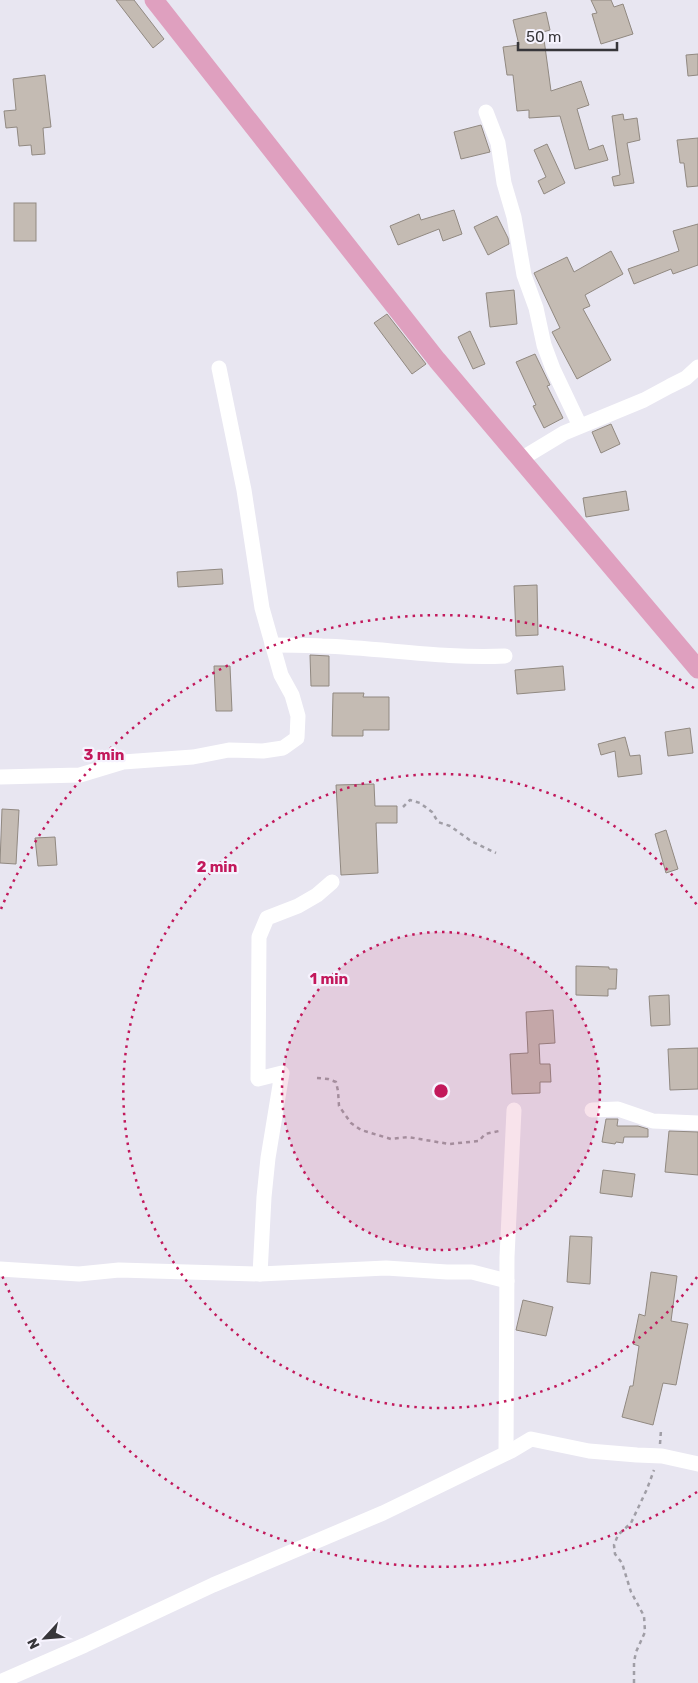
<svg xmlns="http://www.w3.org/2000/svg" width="698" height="1683" viewBox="0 0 698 1683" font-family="Rubik,sans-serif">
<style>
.building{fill:#c4bbb3;stroke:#918981}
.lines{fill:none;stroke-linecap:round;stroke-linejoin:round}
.path{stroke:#a09ea6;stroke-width:2.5;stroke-dasharray:4 4;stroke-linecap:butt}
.minor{stroke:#fff;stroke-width:15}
.major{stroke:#dfa0bf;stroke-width:19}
.ring{fill:none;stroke:#c2185b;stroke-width:2.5;stroke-dasharray:2.5 5}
.centre{fill:#c2185b;stroke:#f6f3fe;stroke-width:2.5}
.ring-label{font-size:15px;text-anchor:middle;font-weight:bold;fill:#c2185b;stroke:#f6f3fe;stroke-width:4.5;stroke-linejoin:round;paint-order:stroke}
</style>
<rect width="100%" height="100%" fill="#e8e6f1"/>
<g class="building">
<polygon points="116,0 134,0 164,39 153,48"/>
<polygon points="591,0 611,0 614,7 623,4 633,34 601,44 592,14 597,13"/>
<polygon points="546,12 550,30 543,32 551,91 581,81 589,105 577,109 589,150 603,145 608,160 575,169 560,116 529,118 529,110 517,111 513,75 507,75 503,47 519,45 513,20"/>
<polygon points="698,54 698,75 688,76 686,55"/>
<polygon points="45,75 51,127 43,128 45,154 32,155 31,145 19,146 17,127 6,128 4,111 16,110 13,79"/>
<polygon points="623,114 624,120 637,118 640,140 627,143 634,183 614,186 612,177 620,175 612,116"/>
<polygon points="481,125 490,152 461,159 454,132"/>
<polygon points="698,138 698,186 687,187 684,163 680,163 677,140"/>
<polygon points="547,144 565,183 544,194 538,181 546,177 534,150"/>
<rect x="14" y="203" width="22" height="38"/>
<polygon points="454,210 462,234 443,241 439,229 398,245 390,226 419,214 421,220"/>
<polygon points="497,216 508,238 509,244 488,255 474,227"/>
<polygon points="698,224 698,265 673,274 671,269 634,284 628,269 679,251 673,231"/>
<polygon points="611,251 623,274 585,295 590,306 583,309 611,360 577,379 552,332 560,328 534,273 567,257 574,272"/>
<polygon points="514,290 517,324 490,327 486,293"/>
<polygon points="387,314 426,364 412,374 374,323"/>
<polygon points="470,331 485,364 473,369 458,337"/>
<polygon points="535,354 550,385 547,386 563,418 544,428 533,406 536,405 516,362"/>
<polygon points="611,424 620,444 601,453 592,432"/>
<polygon points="626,491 629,510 586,517 583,498"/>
<polygon points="222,569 223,584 178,587 177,572"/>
<polygon points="537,585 538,635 516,636 514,586"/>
<polygon points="310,655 329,656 329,686 311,686"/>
<polygon points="214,666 230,666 232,711 216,711"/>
<polygon points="563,666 565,690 517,694 515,670"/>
<polygon points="333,693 364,693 363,697 389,697 389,730 363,730 363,736 332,736"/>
<polygon points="690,728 693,753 668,756 665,732"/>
<polygon points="625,737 630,756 640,755 642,774 618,777 615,751 601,755 598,744"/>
<polygon points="374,784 375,806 397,806 397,823 376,823 378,873 341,875 336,785"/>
<polygon points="2,809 19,810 16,864 0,863"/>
<polygon points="666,830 678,869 666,873 655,834"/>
<polygon points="55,837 57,865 38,866 35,838"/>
<polygon points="576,966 609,967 609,969 617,969 616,989 608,989 608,996 576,995"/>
<polygon points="669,995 670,1025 651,1026 649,996"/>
<polygon points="553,1010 555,1043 539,1044 540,1064 550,1064 551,1082 540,1082 540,1093 512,1094 510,1054 528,1053 526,1012"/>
<polygon points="698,1048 698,1089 670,1090 668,1049"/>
<polygon points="606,1119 618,1119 617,1126 638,1126 648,1129 648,1137 624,1137 623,1143 616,1142 615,1144 602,1142"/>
<polygon points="669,1131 698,1132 698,1175 665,1172"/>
<polygon points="603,1170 635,1174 632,1197 600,1193"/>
<polygon points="570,1236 592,1237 590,1284 567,1282"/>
<polygon points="651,1272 677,1276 671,1321 688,1324 676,1385 663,1383 653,1425 622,1417 630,1386 633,1386 639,1346 633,1344 639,1314 645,1316"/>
<polygon points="523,1300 553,1307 546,1336 516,1330"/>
</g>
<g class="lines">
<g class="path">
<polyline points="403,807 410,800 420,803 432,812 438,822 450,826 471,841 496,853"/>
<polyline points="317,1078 328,1079 336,1082 338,1091 339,1106 351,1123 361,1130 391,1139 408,1137 449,1144 479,1141 485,1134 499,1131"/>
<polyline points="660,1444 661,1430"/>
<polyline points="634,1683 634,1662 636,1652 645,1632 644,1616 631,1592 622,1563 615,1554 614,1545 618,1535 631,1523 647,1489 654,1470"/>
</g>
<g class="minor">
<polyline points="486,112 498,143 504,183 514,217 524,275 536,308 544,345 553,369 580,426"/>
<polyline points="521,459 564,433 644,400 670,386 686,378 698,367"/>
<path d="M272 645C288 645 305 645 322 646 383 648 444 659 505 656"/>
<polyline points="0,777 80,775 123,762 193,757 229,750 263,751 283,748 297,738 298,716 292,695 281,675 262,608 244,490 219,368"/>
<polyline points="592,1110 618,1109 653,1121 698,1123"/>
<polyline points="0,1269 79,1274 119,1270 260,1274 386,1268 447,1272 472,1272 507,1281"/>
<polyline points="260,1274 264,1197 268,1158 282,1073 258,1079 259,937 267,918 298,906 317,895 332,882"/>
<polyline points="506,1453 507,1257 514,1110"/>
<polyline points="0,1682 85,1645 213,1585 383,1513 511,1451 531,1439 589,1451 637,1455 662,1456 698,1464"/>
</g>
<polyline class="major" points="154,0 437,360 698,669"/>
</g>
<circle cx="441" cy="1091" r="159" fill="#c2185b" fill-opacity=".12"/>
<g class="ring">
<circle cx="441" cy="1091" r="159"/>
<path d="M697 1277A317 317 0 1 1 697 905"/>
<path d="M697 1492A476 476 0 0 1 1 1273M1 909A476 476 0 0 1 697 690"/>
</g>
<circle cx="441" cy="1091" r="8" class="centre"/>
<g class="ring-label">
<text x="104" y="760">3 min</text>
<text x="217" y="872">2 min</text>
<text x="329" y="984">1 min</text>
</g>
<g transform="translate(45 1638) rotate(244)" stroke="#f6f3fe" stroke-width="4" paint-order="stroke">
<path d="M0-4L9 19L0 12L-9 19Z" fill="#37363a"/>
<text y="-8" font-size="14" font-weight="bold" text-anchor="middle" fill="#37363a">N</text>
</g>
<path d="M518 42v8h99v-8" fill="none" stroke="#37363a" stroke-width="2.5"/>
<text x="526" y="42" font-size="15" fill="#37363a" stroke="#f6f3fe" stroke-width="4" paint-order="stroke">50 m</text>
</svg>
